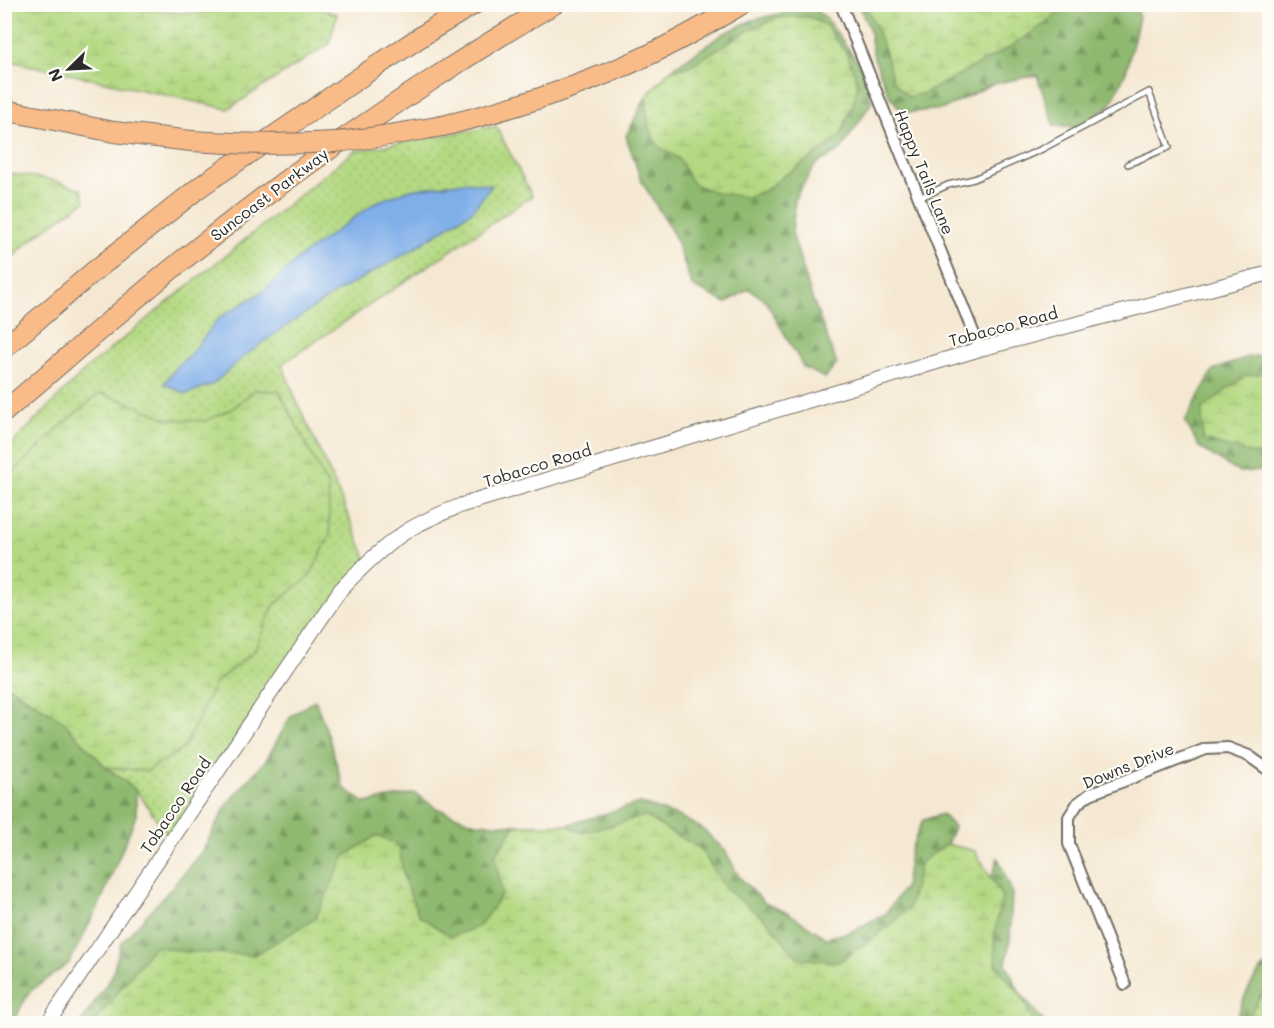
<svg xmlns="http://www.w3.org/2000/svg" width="1274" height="1028" viewBox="0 0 1274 1028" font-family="Mali,sans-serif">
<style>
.grass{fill:url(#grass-dots);stroke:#708256;stroke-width:1.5}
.forest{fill:url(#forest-firs);stroke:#5d724e;stroke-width:1.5}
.wetland{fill:url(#wetland-marsh);stroke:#708256;stroke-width:1.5}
.water{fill:#7faee9;stroke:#556c8a;stroke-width:1.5}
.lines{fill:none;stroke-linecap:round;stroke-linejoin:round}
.service-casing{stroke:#726d65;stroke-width:8}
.minor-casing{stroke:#726d65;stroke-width:14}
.tertiary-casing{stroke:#726d65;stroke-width:16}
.motorway-casing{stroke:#726d65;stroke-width:22}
.service{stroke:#fff;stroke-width:5}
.minor{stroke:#fff;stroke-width:10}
.tertiary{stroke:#fff;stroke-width:14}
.motorway{stroke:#f9bc89;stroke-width:20}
.motorway-bridge-casing{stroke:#726d65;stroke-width:22;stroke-linecap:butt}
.motorway-bridge{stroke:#f9bc89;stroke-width:20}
.labels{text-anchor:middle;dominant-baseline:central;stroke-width:4.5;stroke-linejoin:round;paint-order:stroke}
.street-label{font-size:16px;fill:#2b2b2b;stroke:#fdfcf7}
</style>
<defs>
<pattern id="grass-dots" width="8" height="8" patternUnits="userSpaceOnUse" patternTransform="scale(1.5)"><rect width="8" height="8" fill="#b4d982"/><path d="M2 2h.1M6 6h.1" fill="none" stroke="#9bba70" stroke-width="1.8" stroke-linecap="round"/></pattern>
<pattern id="forest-firs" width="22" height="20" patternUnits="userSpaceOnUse" patternTransform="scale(1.5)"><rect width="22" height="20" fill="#8fb970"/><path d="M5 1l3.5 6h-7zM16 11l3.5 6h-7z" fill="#75975c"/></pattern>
<pattern id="wetland-marsh" width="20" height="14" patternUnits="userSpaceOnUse" patternTransform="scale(1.5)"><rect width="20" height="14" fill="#b4d982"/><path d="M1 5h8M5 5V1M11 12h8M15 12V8" fill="none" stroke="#9bba70"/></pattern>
</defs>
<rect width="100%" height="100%" fill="#fdfcf7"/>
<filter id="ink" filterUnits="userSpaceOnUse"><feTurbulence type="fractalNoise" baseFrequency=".0167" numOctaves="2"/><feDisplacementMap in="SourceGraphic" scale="12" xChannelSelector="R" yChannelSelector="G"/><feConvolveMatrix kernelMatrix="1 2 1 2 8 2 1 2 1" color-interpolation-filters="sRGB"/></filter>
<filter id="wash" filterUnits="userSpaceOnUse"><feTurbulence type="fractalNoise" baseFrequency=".008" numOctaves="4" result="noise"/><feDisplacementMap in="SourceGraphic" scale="24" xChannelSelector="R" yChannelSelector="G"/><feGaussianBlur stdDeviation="1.35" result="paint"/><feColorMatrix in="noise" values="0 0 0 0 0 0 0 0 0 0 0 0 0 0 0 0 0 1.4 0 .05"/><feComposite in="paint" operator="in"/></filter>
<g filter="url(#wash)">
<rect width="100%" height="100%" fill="#f5e8d2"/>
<polygon class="grass" points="496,126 532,196 282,364 297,402 330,473 371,569 335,604 170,838 136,790 106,767 62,720 5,684 4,452 87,368 354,151"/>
<g class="forest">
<polygon points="1135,4 1139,17 1126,72 1110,106 1078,127 1054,126 1037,75 992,84 943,109 903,113 889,95 874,58 869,28 858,5"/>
<polygon points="801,5 808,5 826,18 862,67 872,102 840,151 816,164 795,198 792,233 811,295 837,364 825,378 804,368 765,300 749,289 726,303 692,286 674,235 641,180 626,136 646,97 669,71 723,34 752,20 778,14"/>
<polygon points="1269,354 1269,471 1238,472 1199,447 1185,421 1213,370 1249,357"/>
<polygon points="4,684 62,720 106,767 136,790 136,816 98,908 68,964 29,992 12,1024 4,1023"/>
<polygon points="315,700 328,734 343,787 365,803 415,793 436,808 475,823 516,825 567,825 640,803 680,817 703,829 726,852 740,878 765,903 790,914 826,938 850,932 885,914 905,887 910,851 923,820 942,814 954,827 939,864 927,1023 80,1024 112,976 121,943 168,892 203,850 228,803 266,760 291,716"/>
<polygon points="998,858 1012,892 1010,939 1006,964 1020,993 1045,1023 958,1024 985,897"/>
<path d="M1269 964V1023L1234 1024C1240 1007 1254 971 1269 964Z"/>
</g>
<g class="wetland">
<polygon points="302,4 337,14 329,44 228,109 5,60 5,5 81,5 187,13"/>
<polygon points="866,5 1065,5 1044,24 1005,50 925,93 908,97 892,80 888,61 878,32"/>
<polygon points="807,16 825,25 846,52 858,84 853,104 840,136 819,153 785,175 764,191 746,197 718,193 693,184 678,158 658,146 648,125 646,97 669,71 688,67 745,32 777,18"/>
<path d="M5 173 48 179 81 189 85 201C57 221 27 239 5 266Z"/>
<polygon points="1269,372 1269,458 1203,440 1202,409 1245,376"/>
<polygon points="255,390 279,391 328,487 330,535 310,576 274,605 254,651 215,683 184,748 147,771 106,767 62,720 5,684 5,480 63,424 100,393 130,403 167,419 205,421 232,409"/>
<polygon points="645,816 672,833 699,847 726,889 766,920 798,958 839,962 874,938 909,908 921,862 947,844 975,851 1002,896 994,936 996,966 1020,993 1034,1023 94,1023 154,946 188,952 254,955 315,919 345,856 377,835 399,846 404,879 419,916 451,937 480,926 502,893 495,855 516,825 567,825 582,833"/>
<polygon points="5,928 15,931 11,971 5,993"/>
<polygon points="1269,983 1269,1023 1252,1023 1252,1010"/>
</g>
<polygon class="water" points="465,182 492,185 472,211 407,253 337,292 279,331 242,358 213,384 186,394 164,384 175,369 194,350 220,317 264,291 300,257 376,202 409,190"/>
</g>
<g filter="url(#ink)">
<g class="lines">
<defs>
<polyline id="service" points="919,198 948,185 974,179 1042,149 1149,92 1169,147 1128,164"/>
<g id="minor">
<polyline points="842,7 980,349"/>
<polyline points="1125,984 1069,844 1069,817 1078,803 1090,794 1206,749 1228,748 1249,756 1270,771"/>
</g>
<path id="tertiary" d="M47 1024 341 589C361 568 383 546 407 531 424 520 443 513 462 505L980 349 1270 273"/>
<g id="motorway">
<polyline points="4,110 114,132 191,141"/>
<path d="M443 126C511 109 577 88 640 59 675 43 708 24 742 4"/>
<polyline points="4,348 92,273 201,186 372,69 434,28 474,4"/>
<path d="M4 412C64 361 123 308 184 259 263 195 345 136 430 81 471 54 512 28 554 4"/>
</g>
</defs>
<use href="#service" class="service-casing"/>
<use href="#minor" class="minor-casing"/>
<use href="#tertiary" class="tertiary-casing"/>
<use href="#motorway" class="motorway-casing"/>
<use href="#service" class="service"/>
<use href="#minor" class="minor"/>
<use href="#tertiary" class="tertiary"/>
<use href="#motorway" class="motorway"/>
<defs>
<path id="motorway-bridge" d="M191 141C238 144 286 145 334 142 370 139 407 132 443 126"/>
</defs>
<use href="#motorway-bridge" class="motorway-bridge-casing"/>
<use href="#motorway-bridge" class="motorway-bridge"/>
</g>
</g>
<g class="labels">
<g class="street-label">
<text transform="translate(925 172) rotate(68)">Happy Tails Lane</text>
<text transform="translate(269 194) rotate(-37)">Suncoast Parkway</text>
<text transform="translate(1003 326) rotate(-15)">Tobacco Road</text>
<text transform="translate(537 465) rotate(-17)">Tobacco Road</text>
<text transform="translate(1128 765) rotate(-22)">Downs Drive</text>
<text transform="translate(175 805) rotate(-56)">Tobacco Road</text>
</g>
</g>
<rect width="1274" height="1028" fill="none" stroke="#fdfcf7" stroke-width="24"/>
<g transform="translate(69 69) rotate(246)" stroke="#fdfcf7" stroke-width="4.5" paint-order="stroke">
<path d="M0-4.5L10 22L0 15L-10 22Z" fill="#2b2b2b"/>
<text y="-9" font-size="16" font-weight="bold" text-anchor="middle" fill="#2b2b2b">N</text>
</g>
</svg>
